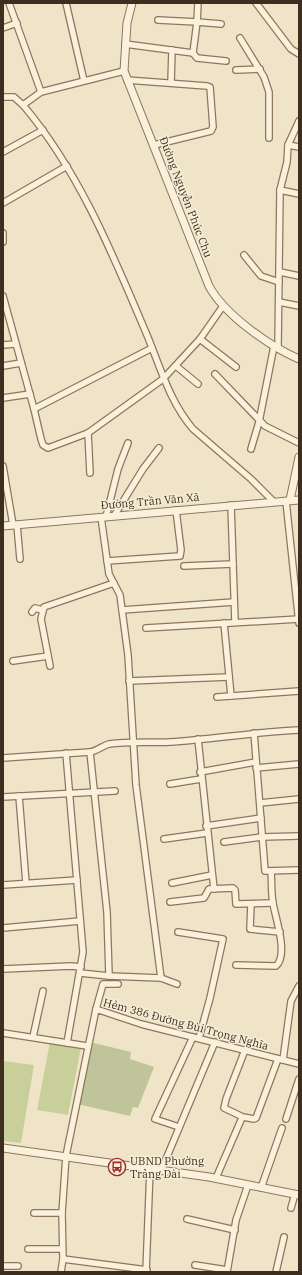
<svg xmlns="http://www.w3.org/2000/svg" width="302" height="1275" viewBox="0 0 302 1275" font-family="'IBM Plex Serif',serif">
<style>
.green{fill:#c9cf9b}
.cemetery{fill:#bfc49a}
.lines{fill:none;stroke-linecap:round;stroke-linejoin:round}
.minor-casing{stroke:#8d765c;stroke-width:8}
.tertiary-casing{stroke:#8d765c;stroke-width:9}
.minor{stroke:#faf1dc;stroke-width:5.5}
.tertiary{stroke:#faf1dc;stroke-width:7}
.labels{text-anchor:middle;dominant-baseline:central;stroke-width:3;stroke-linejoin:round;paint-order:stroke}
.street-label{font-size:11px;fill:#3d2e20;stroke:#f7eed8}
.poi-label{font-size:11px;fill:#3d2e20;stroke:#f7eed8;text-anchor:start}
</style>
<rect width="100%" height="100%" fill="#f0e4c8"/>
<g class="green">
<polygon points="50,1042 81,1047 68,1115 37,1110"/>
<polygon points="3,1061 34,1065 21,1143 3,1141"/>
</g>
<polygon class="cemetery" points="90,1042 131,1052 130,1059 154,1067 138,1108 133,1107 130,1116 77,1104"/>
<g class="lines">
<defs>
<g id="minor">
<path d="M9 3 41 92 23 105C78 170 111 250 144 328 159 362 168 400 193 429L251 479 274 502"/>
<polyline points="66,3 84,81"/>
<polyline points="256,3 291,49 299,54"/>
<polyline points="158,20 197,22 198,3"/>
<polyline points="221,24 197,22 193,53 197,58 226,61"/>
<polyline points="3,28 17,23"/>
<polyline points="240,38 264,77 269,92 269,138"/>
<polyline points="125,44 193,53"/>
<polyline points="236,70 260,69"/>
<polyline points="127,80 207,86 210,87 213,127 211,131 154,145"/>
<polyline points="171,83 172,50"/>
<polyline points="41,92 124,71"/>
<polyline points="3,97 14,97 23,105"/>
<polyline points="288,145 299,147"/>
<polyline points="3,152 43,130"/>
<polyline points="280,190 299,194"/>
<polyline points="3,203 67,166"/>
<polyline points="3,233 3,242"/>
<polyline points="244,255 261,276 279,282"/>
<polyline points="280,272 299,276"/>
<polyline points="3,296 34,409 41,439 43,445 48,448 88,433 163,379 200,339 223,306"/>
<polyline points="279,302 299,306"/>
<polyline points="200,339 236,367"/>
<polyline points="3,345 15,344"/>
<polyline points="278,348 280,190 287,162 288,145 299,121"/>
<polyline points="3,366 21,363"/>
<polyline points="176,366 198,384"/>
<polyline points="215,374 265,426 299,443"/>
<polyline points="3,398 30,394"/>
<polyline points="34,409 152,348"/>
<polyline points="88,433 90,473"/>
<polyline points="251,449 259,422 274,346"/>
<polyline points="3,466 13,525"/>
<polyline points="286,501 299,623"/>
<polyline points="231,505 235,622"/>
<polyline points="114,516 143,469 159,448"/>
<polyline points="101,517 109,574 120,595 128,655 136,785 161,978 177,984"/>
<polyline points="106,517 118,469 128,443"/>
<polyline points="17,525 20,559"/>
<polyline points="107,561 180,556 181,550 176,510"/>
<polyline points="184,566 233,564"/>
<polyline points="122,610 234,602"/>
<polyline points="32,612 35,608 42,610"/>
<polyline points="224,623 231,696"/>
<polyline points="146,628 299,619"/>
<polyline points="13,661 48,656"/>
<polyline points="50,666 41,619 44,607 114,583"/>
<polyline points="129,681 229,677"/>
<polyline points="217,697 299,691"/>
<polyline points="254,733 265,871 299,870"/>
<polyline points="198,739 214,889"/>
<polyline points="90,752 107,912 109,976"/>
<polyline points="66,753 83,952 67,1043"/>
<path d="M3 758 90 752C97 751 102 746 109 744 130 741 150 743 170 742 213 739 256 732 299 730"/>
<polyline points="256,768 299,764"/>
<polyline points="200,772 256,762"/>
<polyline points="170,784 201,779"/>
<polyline points="19,796 26,883"/>
<polyline points="3,797 115,791"/>
<polyline points="260,803 299,799"/>
<polyline points="206,826 261,818"/>
<polyline points="164,839 207,833"/>
<polyline points="224,842 262,837 299,836"/>
<polyline points="172,883 212,875"/>
<polyline points="3,885 77,880"/>
<polyline points="170,902 204,898 209,889 233,888 235,890 236,904 273,903"/>
<polyline points="251,904 250,929 280,932"/>
<polyline points="3,928 80,921"/>
<polyline points="178,932 223,939 210,998 199,1038"/>
<path d="M236 965 276 966C289 955 275 917 273 903 271 893 272 882 271 872"/>
<polyline points="3,969 71,966 81,967"/>
<polyline points="80,973 109,976 161,978"/>
<polyline points="96,1009 103,984 118,984"/>
<polyline points="3,1033 87,1046"/>
<polyline points="33,1037 43,991"/>
<polyline points="245,1050 226,1099 224,1108 243,1117 254,1119 256,1118 278,1059"/>
<polyline points="283,1060 291,1001 299,986"/>
<polyline points="286,1119 299,1079"/>
<polyline points="179,1127 155,1119 193,1037"/>
<polyline points="161,1171 215,1042"/>
<polyline points="216,1178 241,1120"/>
<polyline points="261,1188 282,1128"/>
<polyline points="291,1208 295,1194"/>
<polyline points="34,1213 62,1213"/>
<polyline points="187,1219 235,1230"/>
<polyline points="28,1249 62,1249"/>
<polyline points="63,1259 147,1270"/>
<polyline points="195,1265 227,1270"/>
<polyline points="3,1266 18,1266"/>
<polyline points="61,1272 63,1259 62,1213 66,1156 96,1009 141,1024 299,1064"/>
<polyline points="146,1272 150,1169"/>
<polyline points="227,1272 236,1220 248,1185"/>
<polyline points="276,1272 284,1237"/>
</g>
<g id="tertiary">
<path d="M132 3 127 23 124 71 209 286C224 314 270 347 299 359"/>
<polyline points="290,500 299,457"/>
<polyline points="3,526 299,500"/>
<polyline points="3,1148 209,1177 299,1195"/>
</g>
</defs>
<use href="#minor" class="minor-casing"/>
<use href="#tertiary" class="tertiary-casing"/>
<use href="#minor" class="minor"/>
<use href="#tertiary" class="tertiary"/>
</g>
<defs>
<symbol id="bus-ring" viewBox="-11 -11 22 22"><circle r="9.5" fill="#f7eed8" stroke="#9e2a2b" stroke-width="1.5"/><path d="M-5-6H5V4H4V6H2V4H-2V6H-4V4H-5ZM-3.5-4V0h7V-4ZM-3.5 1.2v1.5H-2V1.2ZM2 1.2v1.5H3.5V1.2Z" fill="#9e2a2b"/></symbol>
</defs>
<g fill-rule="evenodd">
<use href="#bus-ring" x="107" y="1157" width="20" height="20"/>
</g>
<g class="labels">
<g class="street-label">
<text transform="translate(186 197) rotate(69)">Đường Nguyễn Phúc Chu</text>
<text transform="translate(150 501) rotate(-5)">Đường Trần Văn Xã</text>
<text transform="translate(186 1024) rotate(15)">Hẻm 386 Đường Bùi Trọng Nghĩa</text>
</g>
<g class="poi-label">
<text x="130" y="1161">UBND Phường<tspan x="130" dy="13">Trảng Dài</tspan></text>
</g>
</g>
<rect width="302" height="1275" fill="none" stroke="#3d2e20" stroke-width="8"/>
</svg>
